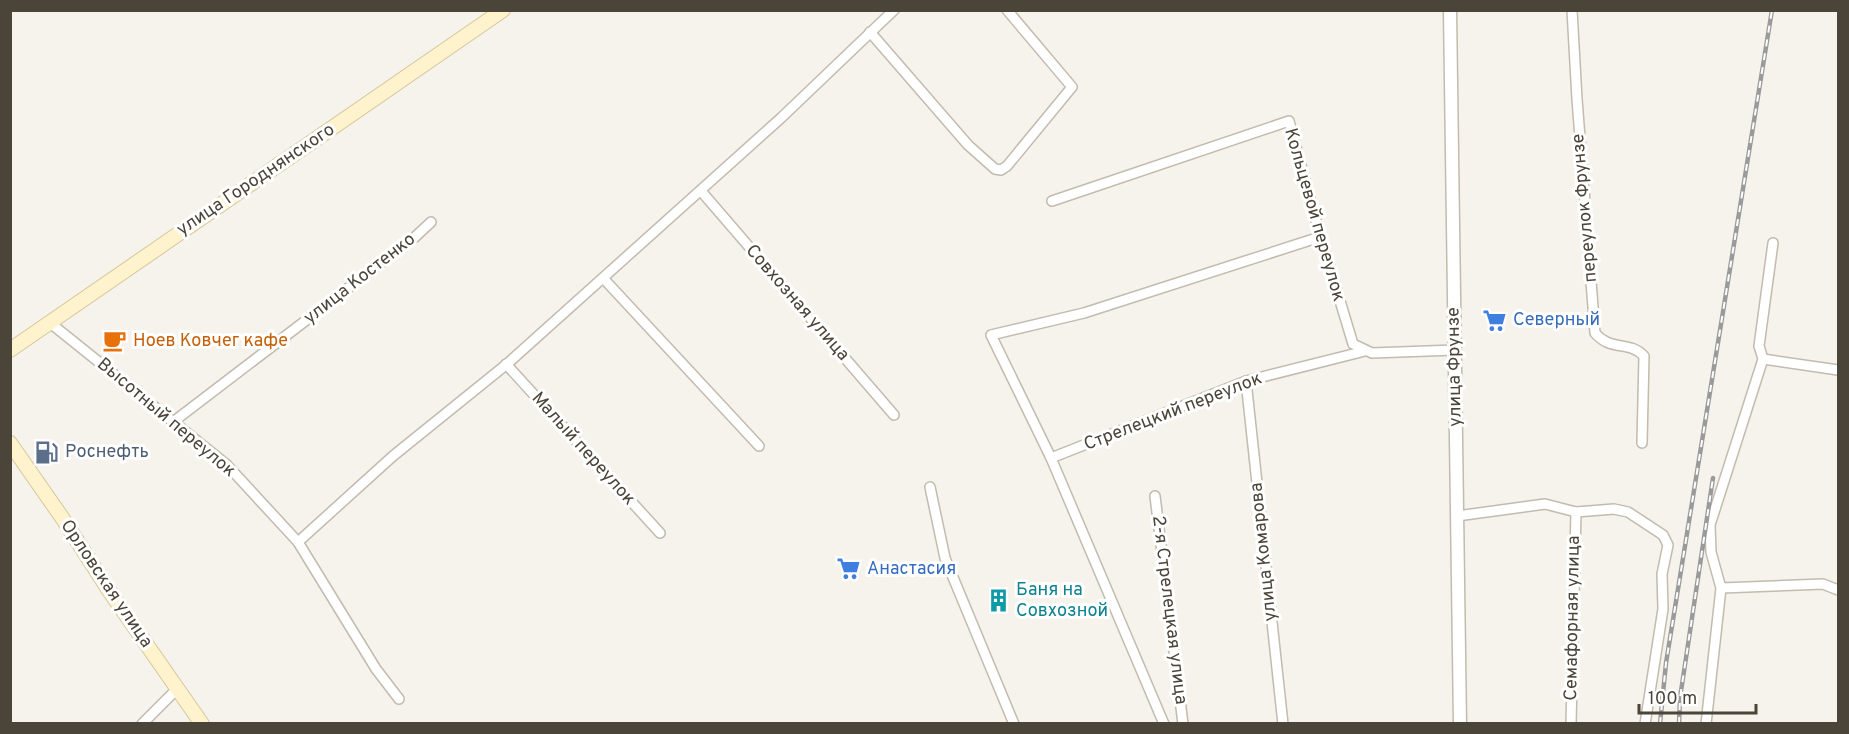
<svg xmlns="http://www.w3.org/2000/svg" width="1849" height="734" viewBox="0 0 1849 734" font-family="Overpass,sans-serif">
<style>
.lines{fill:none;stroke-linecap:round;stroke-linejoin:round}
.minor-casing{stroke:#c2bbae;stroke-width:12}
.tertiary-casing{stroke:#c2bbae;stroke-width:15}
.secondary-casing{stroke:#d6c79b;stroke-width:16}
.minor{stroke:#fff;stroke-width:9}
.tertiary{stroke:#fff;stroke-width:12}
.secondary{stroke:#fff3cd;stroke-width:14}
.rail-casing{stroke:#9a9a9a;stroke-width:4.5}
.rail{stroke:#fff;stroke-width:2;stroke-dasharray:7;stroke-linecap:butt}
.labels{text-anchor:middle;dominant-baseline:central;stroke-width:6;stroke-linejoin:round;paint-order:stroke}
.street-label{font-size:18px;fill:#4b4439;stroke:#fff}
.shop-label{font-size:18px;fill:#366cbe;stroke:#fff;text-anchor:start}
.food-label{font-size:18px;fill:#c56008;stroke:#fff;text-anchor:start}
.service-label{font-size:18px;fill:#4e5e75;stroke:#fff;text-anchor:start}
.culture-label{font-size:18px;fill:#0d838f;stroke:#fff;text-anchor:start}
</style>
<rect width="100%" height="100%" fill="#f6f3ec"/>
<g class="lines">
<defs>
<g id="minor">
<path d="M1572 10 1577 99 1595 333C1611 352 1629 340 1644 356L1642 443"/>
<polyline points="870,32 968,145 995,169 1001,170 1007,166 1072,87 1007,10"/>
<polyline points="701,191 894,415"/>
<polyline points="1052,201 1289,121 1319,231 1353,344 1372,353 1455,350"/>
<polyline points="603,278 759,446"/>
<polyline points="49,322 227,465 298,542 376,669 399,699"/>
<polyline points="1763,359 1838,370"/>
<polyline points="506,364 660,533"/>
<polyline points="1246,381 1283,724"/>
<polyline points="173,422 415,237 431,222"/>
<polyline points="1051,458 1246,381 1365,351"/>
<polyline points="930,487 945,558 1014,724"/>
<polyline points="1155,496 1183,724"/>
<polyline points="1457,516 1545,504 1576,512 1614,509 1628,512 1663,535 1668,545 1662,574 1663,609 1645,724"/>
<polyline points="298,542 393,456 507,364 781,118 894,10"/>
<polyline points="1721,588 1823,584 1838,590"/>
<polyline points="142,724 177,689"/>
<polyline points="1164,724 1051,458 991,335 1084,313 1320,237"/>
<polyline points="1571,724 1576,512"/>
<polyline points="1706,724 1721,588 1711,552 1710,525 1763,359 1759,346 1773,243"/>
</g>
<polyline id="tertiary" points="1450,10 1460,724"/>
<g id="secondary">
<polyline points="10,350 503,10"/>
<polyline points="10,443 63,519 110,592 202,724"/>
</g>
</defs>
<use href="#minor" class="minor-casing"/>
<use href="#tertiary" class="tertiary-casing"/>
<use href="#secondary" class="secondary-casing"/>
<use href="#minor" class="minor"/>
<use href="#tertiary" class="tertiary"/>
<use href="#secondary" class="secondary"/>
<defs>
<g id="rail">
<polyline points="1660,724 1666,663 1772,10"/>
<polyline points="1679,724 1680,698 1713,478"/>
</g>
</defs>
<use href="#rail" class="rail-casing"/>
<use href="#rail" class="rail"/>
</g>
<defs>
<symbol id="supermarket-bare" viewBox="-9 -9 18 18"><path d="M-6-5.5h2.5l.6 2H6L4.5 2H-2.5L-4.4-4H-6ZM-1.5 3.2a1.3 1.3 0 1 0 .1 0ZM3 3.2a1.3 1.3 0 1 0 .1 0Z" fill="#3f7fe0" stroke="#fff" stroke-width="2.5" paint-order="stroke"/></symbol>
<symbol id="cafe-bare" viewBox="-9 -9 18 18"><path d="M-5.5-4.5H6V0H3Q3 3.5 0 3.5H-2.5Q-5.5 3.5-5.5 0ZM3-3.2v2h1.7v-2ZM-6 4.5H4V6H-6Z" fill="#e8710a" stroke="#fff" stroke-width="2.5" paint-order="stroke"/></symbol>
<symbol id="fuel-bare" viewBox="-9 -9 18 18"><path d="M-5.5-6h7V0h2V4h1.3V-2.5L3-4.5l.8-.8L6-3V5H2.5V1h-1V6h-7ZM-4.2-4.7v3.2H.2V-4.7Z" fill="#5c6f8a" stroke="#fff" stroke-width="2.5" paint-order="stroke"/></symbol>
<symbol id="building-bare" viewBox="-9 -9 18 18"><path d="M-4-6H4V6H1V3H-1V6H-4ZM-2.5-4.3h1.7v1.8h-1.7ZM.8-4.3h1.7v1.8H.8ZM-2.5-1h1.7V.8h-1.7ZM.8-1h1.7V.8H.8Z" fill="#0f9aa8" stroke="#fff" stroke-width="2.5" paint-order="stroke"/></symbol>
</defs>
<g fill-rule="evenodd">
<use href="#supermarket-bare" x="1478" y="304" width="33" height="33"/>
<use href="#cafe-bare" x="98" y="324" width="33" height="33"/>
<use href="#fuel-bare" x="30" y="436" width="33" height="33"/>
<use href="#supermarket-bare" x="832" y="552" width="33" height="33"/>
<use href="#building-bare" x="982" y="584" width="33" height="33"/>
</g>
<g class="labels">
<g class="street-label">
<text transform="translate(256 180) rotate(-34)">улица Городнянского</text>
<text transform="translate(1585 208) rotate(-95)">переулок Фрунзе</text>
<text transform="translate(1314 215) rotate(74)">Кольцевой переулок</text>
<text transform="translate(360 279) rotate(-38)">улица Костенко</text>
<text transform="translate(797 303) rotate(49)">Совхозная улица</text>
<text transform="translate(1455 367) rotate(-91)">улица Фрунзе</text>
<text transform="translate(1173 412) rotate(-21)">Стрелецкий переулок</text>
<text transform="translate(166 418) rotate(40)">Высотный переулок</text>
<text transform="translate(583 449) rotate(48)">Малый переулок</text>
<text transform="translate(1264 552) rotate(-96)">улица Комарова</text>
<text transform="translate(106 584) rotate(56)">Орловская улица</text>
<text transform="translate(1169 610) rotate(83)">2-я Стрелецкая улица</text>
<text transform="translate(1573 618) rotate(-89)">Семафорная улица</text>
</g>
<g class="shop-label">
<text x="1513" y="320">Северный</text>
<text x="867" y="569">Анастасия</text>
</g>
<g class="food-label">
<text x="133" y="341">Ноев Ковчег кафе</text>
</g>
<g class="service-label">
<text x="65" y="452">Роснефть</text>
</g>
<g class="culture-label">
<text x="1016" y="590">Баня на<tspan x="1016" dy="21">Совхозной</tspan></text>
</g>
</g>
<rect width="1849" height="734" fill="none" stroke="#4b4439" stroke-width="24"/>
<path d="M1639 704v9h117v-9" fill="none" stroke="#4b4439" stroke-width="3"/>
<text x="1648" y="704" font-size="18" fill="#4b4439" stroke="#ffffff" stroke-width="4.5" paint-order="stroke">100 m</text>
</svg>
